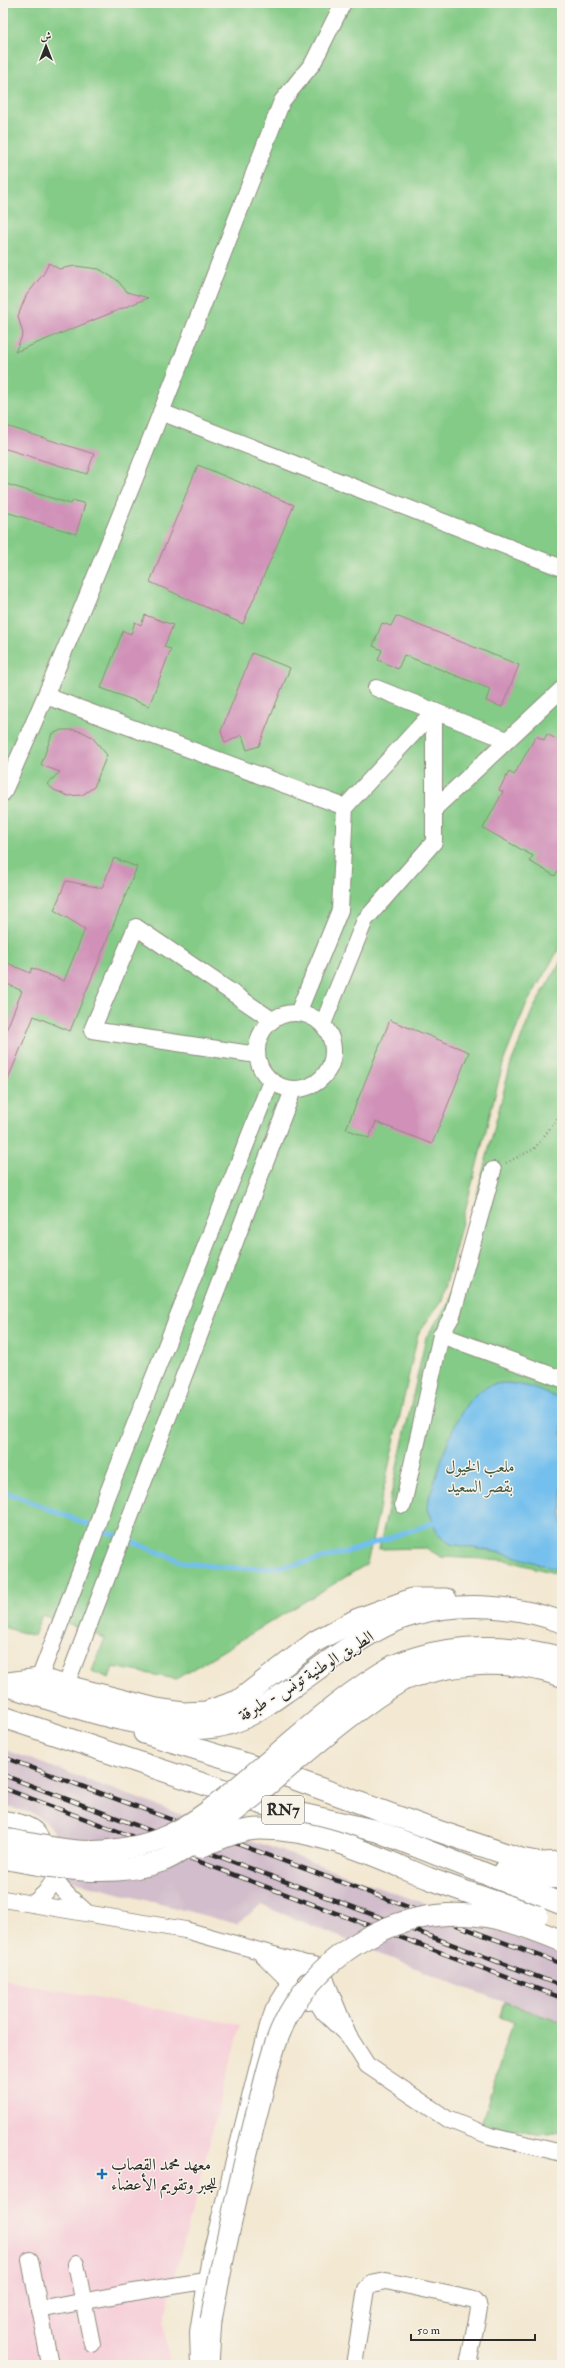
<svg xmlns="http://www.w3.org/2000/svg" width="565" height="2368" viewBox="0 0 565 2368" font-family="'IM FELL Double Pica',Amiri,serif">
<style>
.built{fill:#f6cfd9}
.industrial{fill:#d1bdcb}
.green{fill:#83cb86;stroke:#577b58}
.water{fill:#73bfed;stroke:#4f758c}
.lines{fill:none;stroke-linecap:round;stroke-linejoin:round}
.stream{stroke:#73bfed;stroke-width:5}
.building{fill:#d090b8}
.minor-casing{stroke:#8f8a7e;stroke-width:18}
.major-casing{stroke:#8f8a7e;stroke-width:23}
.path{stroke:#8f8a7e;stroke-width:2.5;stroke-dasharray:1 3;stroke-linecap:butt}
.minor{stroke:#fff;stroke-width:16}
.major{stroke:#fff;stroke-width:21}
.rail-casing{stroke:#2b2b2b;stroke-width:4.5}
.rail{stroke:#f7f3e8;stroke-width:3;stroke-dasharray:9;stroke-linecap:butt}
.major-bridge-casing{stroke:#8f8a7e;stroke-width:23;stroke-linecap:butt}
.major-bridge{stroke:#fff;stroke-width:21}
.poi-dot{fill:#1f6fb2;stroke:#f7f3e8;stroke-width:1.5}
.labels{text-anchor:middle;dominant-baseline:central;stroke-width:3;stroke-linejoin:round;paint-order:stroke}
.shield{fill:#f7f3e8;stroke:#686764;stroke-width:1}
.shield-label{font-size:16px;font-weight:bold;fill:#2b2b2b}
.park-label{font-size:17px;fill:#455b46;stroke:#f7f3e8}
.street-label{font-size:17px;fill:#2b2b2b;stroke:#f7f3e8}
.poi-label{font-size:17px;fill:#2b2b2b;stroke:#f7f3e8;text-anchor:start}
</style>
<rect width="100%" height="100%" fill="#f7f3e8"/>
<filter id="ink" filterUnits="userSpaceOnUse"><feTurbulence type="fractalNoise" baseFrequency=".025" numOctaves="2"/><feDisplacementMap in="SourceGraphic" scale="8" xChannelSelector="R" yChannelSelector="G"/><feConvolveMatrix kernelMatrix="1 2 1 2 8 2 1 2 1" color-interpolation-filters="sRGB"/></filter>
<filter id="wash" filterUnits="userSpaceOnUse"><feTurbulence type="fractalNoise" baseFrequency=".012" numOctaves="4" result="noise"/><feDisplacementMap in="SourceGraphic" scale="16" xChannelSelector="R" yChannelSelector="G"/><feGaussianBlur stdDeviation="0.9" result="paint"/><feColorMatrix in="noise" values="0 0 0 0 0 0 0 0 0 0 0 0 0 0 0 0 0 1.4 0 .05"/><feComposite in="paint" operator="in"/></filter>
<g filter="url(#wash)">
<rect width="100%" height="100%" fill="#f3e8d2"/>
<polygon class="built" points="3,1979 240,2025 163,2323 170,2365 3,2365"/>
<polygon class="industrial" points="3,1749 562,1954 562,2023 460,1986 261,1905 237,1924 68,1880 55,1834 46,1822 32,1813 3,1806"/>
<g class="green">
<polygon points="3,3 562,3 562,944 526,1005 504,1060 442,1300 418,1334 367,1564 176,1679 113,1667 109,1678 92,1671 105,1638 42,1615 34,1636 3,1627"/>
<polygon points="562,959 562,1575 505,1560 441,1557 426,1548 379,1549 426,1337 449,1303 511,1063 533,1009"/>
<polygon points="504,2002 562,2023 562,2131 541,2134 481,2124 513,2022 500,2017"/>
</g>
<path class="water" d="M509 1383 527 1386 562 1399V1571L507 1554 451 1544 438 1535 428 1509 429 1498C440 1469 453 1409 480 1391 489 1384 498 1383 509 1383Z"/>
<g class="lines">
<path class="stream" d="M3 1491 186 1563C218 1567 252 1571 284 1566 335 1559 384 1539 433 1523"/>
</g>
<g id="blocks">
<g class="building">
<polygon points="49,263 59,269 75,266 99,269 117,280 127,292 148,298 15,352 23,334 18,316 26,296 44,273"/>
<polygon points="3,425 94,454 87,474 3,448"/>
<polygon points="198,465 294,505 243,624 150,582"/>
<polygon points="3,483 71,504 73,500 85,504 76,534 3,511"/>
<polygon points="145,615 173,625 164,647 171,649 149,706 101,688 123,631 131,634 135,622 141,625"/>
<polygon points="396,616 519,665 502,707 486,701 490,689 404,655 398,669 378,660 382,650 373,646 382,623 391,626"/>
<polygon points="252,653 290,668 259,746 247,750 242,735 225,743 221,731"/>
<polygon points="62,730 74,730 83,732 92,737 107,755 94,787 82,795 68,796 54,790 47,784 60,772 41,765 52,734"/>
<polygon points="547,734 562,742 562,863 555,876 529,861 533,856 483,828 503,792 499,790 509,772 514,775 536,736 544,740"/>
<polygon points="114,858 137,867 70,1031 34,1016 3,1091 3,1038 22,991 3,982 3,961 30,973 32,968 64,981 85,929 54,910 66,881 102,888"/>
<polygon points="390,1020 469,1052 432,1144 376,1122 369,1138 346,1129"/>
</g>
</g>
</g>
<g filter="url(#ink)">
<use href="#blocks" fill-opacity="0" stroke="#8f8a7e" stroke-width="1"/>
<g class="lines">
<defs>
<g id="minor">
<polyline points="161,412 562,568"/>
<polyline points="376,688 507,740"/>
<polyline points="46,696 345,807"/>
<path d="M3 793C104 566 192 333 282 101L313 63 343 3"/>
<polyline points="433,810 562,689"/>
<circle cx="295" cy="1051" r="38"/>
<polyline points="298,1013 340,910 345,807 434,711"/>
<polyline points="323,1024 365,920 434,842 434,711"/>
<polyline points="257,1055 92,1030 136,927 272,1020"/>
<polyline points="441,1335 562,1379"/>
<polyline points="403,1505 441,1335 452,1316 493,1170"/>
<polyline points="39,1679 94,1535 105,1500 271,1081"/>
<polyline points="66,1685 293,1090"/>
<path d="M3 1819C51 1826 38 1842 55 1878 60 1891 76 1902 86 1912"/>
<polyline points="3,1899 185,1930 306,1964"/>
<polyline points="33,1904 45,1893 55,1879"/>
<polyline points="260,1952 289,1981"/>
<circle cx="307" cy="1983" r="19"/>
<polyline points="326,1981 348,2035 367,2065 447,2119 490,2136 562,2153"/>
<polyline points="316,2000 324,2013 345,2033"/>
<polyline points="30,2260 49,2359"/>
<polyline points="76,2264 92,2344"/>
<polyline points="39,2310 128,2293 205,2281"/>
<polyline points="199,2365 198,2332 210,2257 268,2026 274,2009 289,1985"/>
<polyline points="354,2365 366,2289 371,2284 386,2281 475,2300 478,2304 479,2309 468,2365"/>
</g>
<g id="major">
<path d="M395 1665C448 1643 507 1643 562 1658"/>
<path d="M403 1680C455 1662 509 1658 562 1676"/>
<polyline points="8,1683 39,1679 156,1709 183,1713 206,1712 238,1701 316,1641 358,1619 412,1599 446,1599"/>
<path d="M3 1684C64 1704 151 1736 215 1727 246 1723 272 1701 297 1684 331 1660 376 1624 416 1614 464 1601 517 1606 562 1622"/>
<polyline points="3,1717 275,1808 377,1831 562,1904"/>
<polyline points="144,1733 289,1777 426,1827 521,1859 542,1863 562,1862"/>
<polyline points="505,1870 524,1876 562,1878"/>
<polyline points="208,2365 211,2320"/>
</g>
</defs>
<use href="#minor" class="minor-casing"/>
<use href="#major" class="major-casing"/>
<polyline class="path" points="506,1163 534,1149 562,1113"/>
<use href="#minor" class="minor"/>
<use href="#major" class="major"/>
<defs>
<g id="rail">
<polyline points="3,1757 562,1964"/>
<polyline points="3,1775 562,1986"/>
<polyline points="3,1788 562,1998"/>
</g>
</defs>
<use href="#rail" class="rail-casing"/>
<use href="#rail" class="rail"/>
<defs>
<g id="major-bridge">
<path d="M3 1839C36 1844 72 1854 105 1851 126 1849 149 1845 167 1836 199 1822 225 1798 251 1776 298 1737 342 1695 395 1665"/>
<path d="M200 1847C219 1839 240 1829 261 1829 320 1829 375 1856 428 1878 464 1892 501 1903 537 1916"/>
<path d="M3 1858C53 1868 112 1879 162 1861 179 1855 202 1836 217 1825 281 1778 335 1721 403 1680"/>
<path d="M211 2320C224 2251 239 2183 256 2116 266 2079 273 2037 294 2005 338 1939 412 1904 490 1917 515 1922 538 1931 562 1941"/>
</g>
</defs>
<use href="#major-bridge" class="major-bridge-casing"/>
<use href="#major-bridge" class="major-bridge"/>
</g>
</g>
<path class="poi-dot" d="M100 2168h4v4h4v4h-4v4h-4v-4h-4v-4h4z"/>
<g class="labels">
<rect class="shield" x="262" y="1796" width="42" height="28" rx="3"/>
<g class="shield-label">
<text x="283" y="1810">RN7</text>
</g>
<g class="park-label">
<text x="480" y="1466">ملعب الخيول<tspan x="480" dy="20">بقصر السعيد</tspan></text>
</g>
<g class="street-label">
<text transform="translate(306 1676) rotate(-32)">الطريق الوطنية تونس - طبرقة</text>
</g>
<g class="poi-label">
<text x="111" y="2164">معهد محمد القصاب<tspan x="111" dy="20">للجبر وتقويم الأعضاء</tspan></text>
</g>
</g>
<rect width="565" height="2368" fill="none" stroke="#f7f3e8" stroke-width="16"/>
<g transform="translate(46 46)" stroke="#f7f3e8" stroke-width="3" paint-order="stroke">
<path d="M0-3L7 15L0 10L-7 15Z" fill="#2b2b2b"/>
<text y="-6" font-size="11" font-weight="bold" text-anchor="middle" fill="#2b2b2b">ش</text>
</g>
<path d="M411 2334v6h124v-6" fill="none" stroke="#2b2b2b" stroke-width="2"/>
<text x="417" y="2334" font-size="12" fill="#2b2b2b" stroke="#f7f3e8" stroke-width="3" paint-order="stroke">50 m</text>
</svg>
